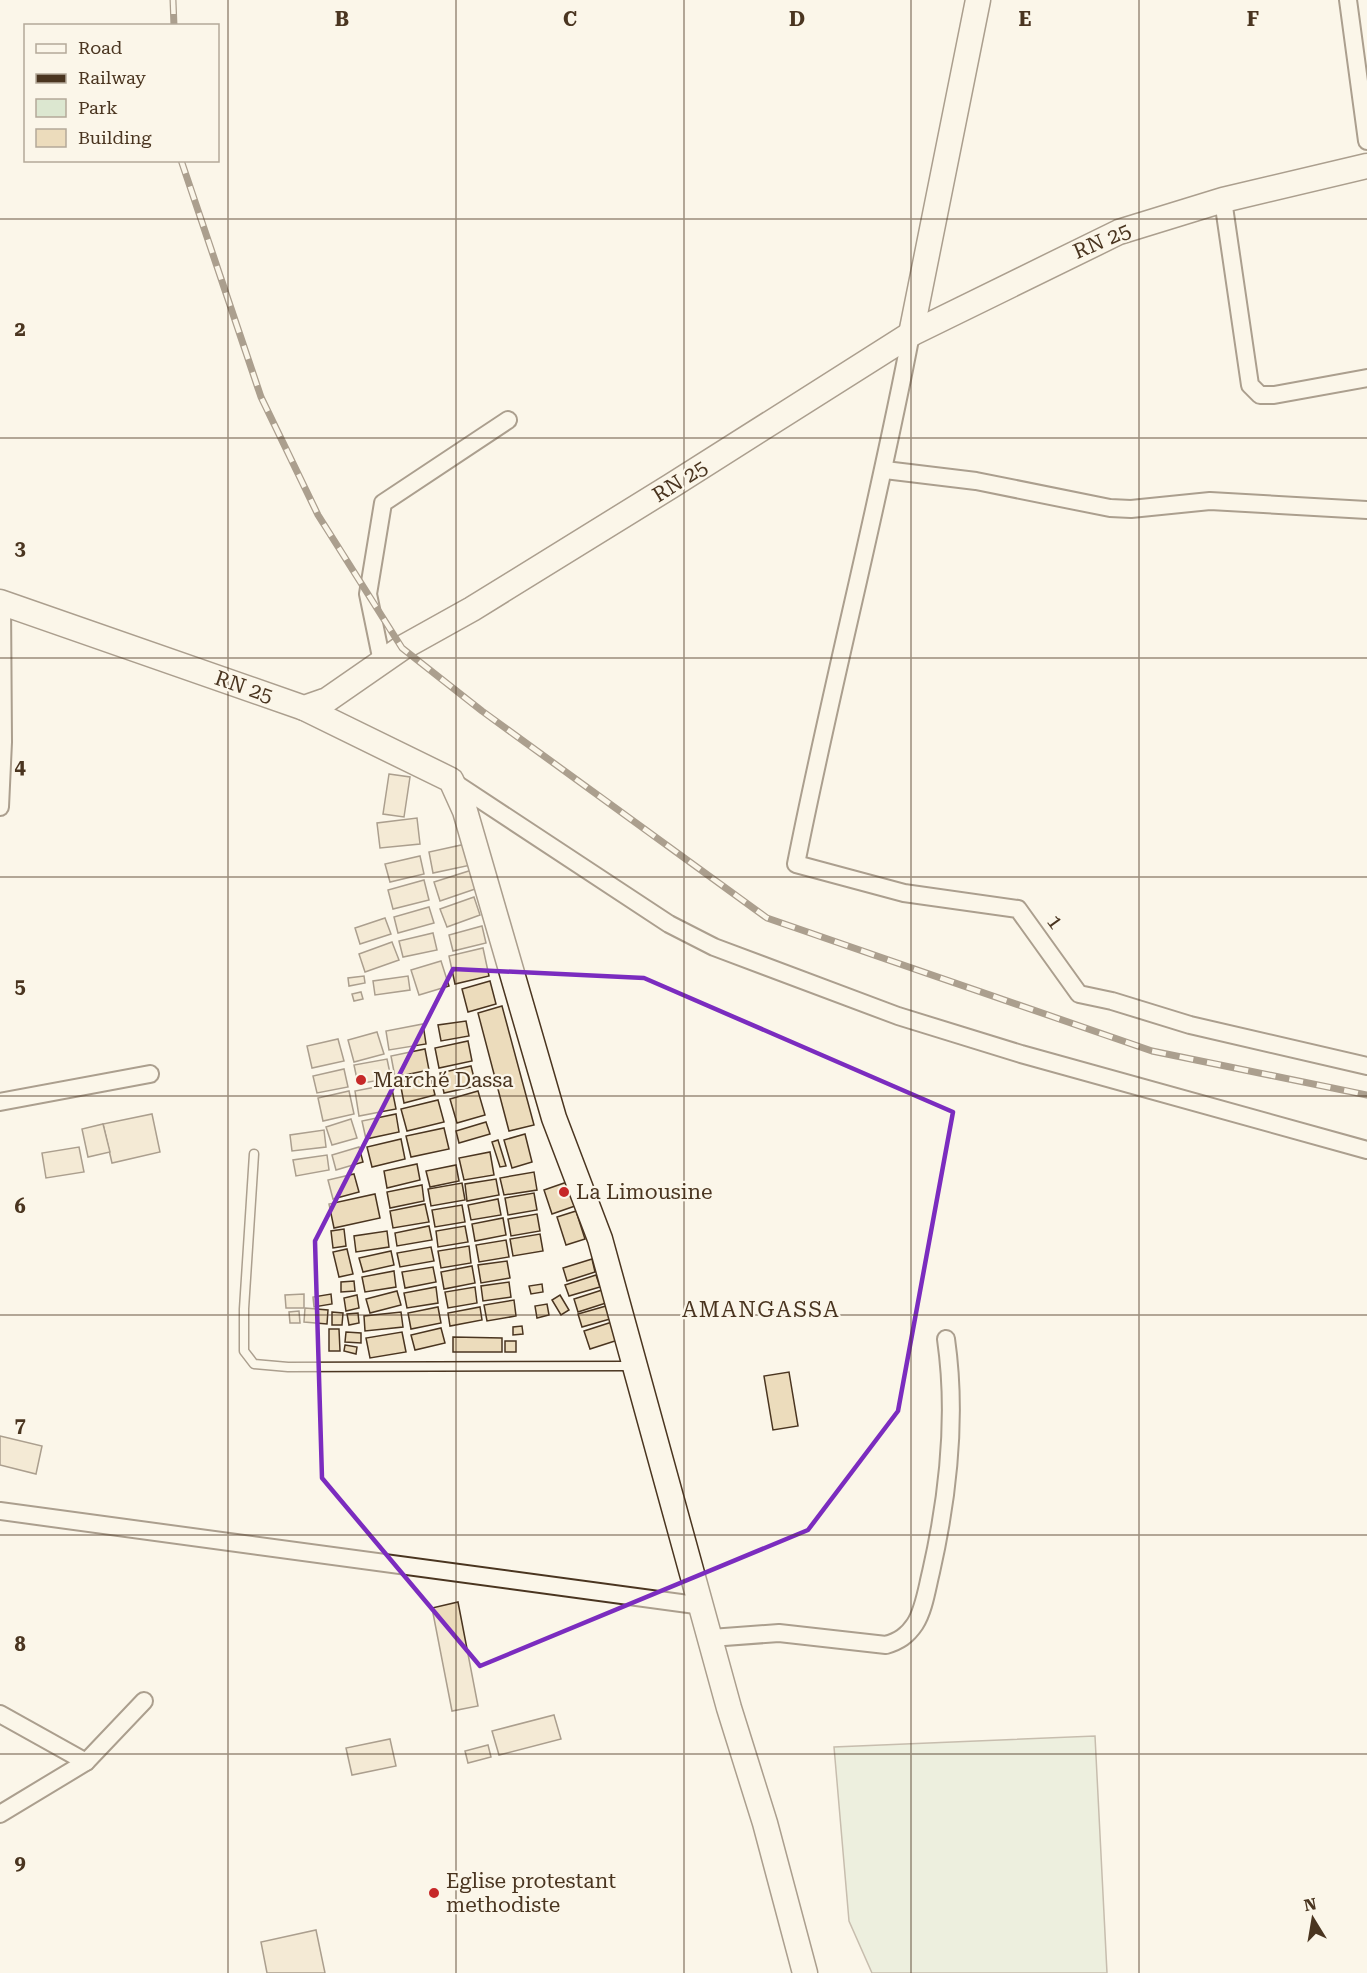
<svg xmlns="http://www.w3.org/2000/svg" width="1367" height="1973" viewBox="0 0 1367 1973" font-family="'Roboto Serif',serif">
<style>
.green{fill:#dce7d0;stroke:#887966;stroke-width:1.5}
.building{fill:#ecdcbc;stroke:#4a3520;stroke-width:1.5}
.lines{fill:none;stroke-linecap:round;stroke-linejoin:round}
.service-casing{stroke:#4a3520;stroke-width:11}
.minor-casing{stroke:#4a3520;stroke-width:20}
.secondary-casing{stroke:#4a3520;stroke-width:27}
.service{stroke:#fbf6e9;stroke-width:8}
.minor{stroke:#fbf6e9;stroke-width:16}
.secondary{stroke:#fbf6e9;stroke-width:24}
.rail-casing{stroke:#4a3520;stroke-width:7}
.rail{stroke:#fbf6e9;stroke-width:4.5;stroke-dasharray:14;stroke-linecap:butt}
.marked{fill:none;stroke:#7b2cbf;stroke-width:4.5;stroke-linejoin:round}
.grid{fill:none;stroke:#4a3520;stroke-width:1.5;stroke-opacity:0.55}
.poi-dot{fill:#c62828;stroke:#fbf6e9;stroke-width:2}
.labels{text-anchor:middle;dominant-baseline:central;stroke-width:4.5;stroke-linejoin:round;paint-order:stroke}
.street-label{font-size:21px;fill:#4a3520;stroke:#fbf6e9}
.poi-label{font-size:21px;fill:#4a3520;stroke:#fbf6e9;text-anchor:start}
.neighbourhood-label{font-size:22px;letter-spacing:1.5px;fill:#4a3520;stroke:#fbf6e9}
.grid-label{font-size:20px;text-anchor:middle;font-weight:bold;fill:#4a3520;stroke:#fbf6e9;stroke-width:4.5;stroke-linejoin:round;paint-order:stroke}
</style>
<rect width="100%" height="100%" fill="#fbf6e9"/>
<polygon class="green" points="1095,1736 1107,1973 872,1973 849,1921 834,1747"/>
<g class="building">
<polygon points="389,774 410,777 404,817 383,814"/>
<polygon points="417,818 420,844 380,848 377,823"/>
<polygon points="466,844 471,865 433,873 429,852"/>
<polygon points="420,856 424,874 390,882 385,864"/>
<polygon points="475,869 481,887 440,901 434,882"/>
<polygon points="424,880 429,900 393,909 388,890"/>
<polygon points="474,897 480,915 447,927 440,909"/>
<polygon points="429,907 434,923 398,933 394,917"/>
<polygon points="385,918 391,934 360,944 355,928"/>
<polygon points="482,926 486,943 453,951 449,935"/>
<polygon points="433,933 437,950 403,957 399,941"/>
<polygon points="392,942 399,960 365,972 359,954"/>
<polygon points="483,948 489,976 455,984 449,956"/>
<polygon points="441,961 449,986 419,995 411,970"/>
<polygon points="364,976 365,983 349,986 348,978"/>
<polygon points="408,976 410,990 375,995 373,981"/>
<polygon points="490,981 496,1004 468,1012 462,989"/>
<polygon points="361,992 363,999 354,1001 352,994"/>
<polygon points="502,1006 534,1125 509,1131 478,1013"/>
<polygon points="466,1021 469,1036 441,1041 438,1025"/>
<polygon points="423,1024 426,1044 389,1050 386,1031"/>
<polygon points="377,1032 384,1054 354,1062 348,1040"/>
<polygon points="338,1039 344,1061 312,1068 307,1046"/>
<polygon points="468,1041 472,1061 439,1068 435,1048"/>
<polygon points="425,1049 429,1070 395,1077 391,1056"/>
<polygon points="387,1059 391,1078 358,1084 354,1065"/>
<polygon points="471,1066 476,1086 444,1093 440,1073"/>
<polygon points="344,1069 348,1087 317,1093 313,1076"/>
<polygon points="430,1075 435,1095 404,1103 400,1082"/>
<polygon points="391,1084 396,1109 359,1116 355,1091"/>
<polygon points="349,1091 354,1114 323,1121 318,1098"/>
<polygon points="478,1091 485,1115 457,1123 450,1099"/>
<polygon points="438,1100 444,1122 407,1131 401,1109"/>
<polygon points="152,1114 160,1152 112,1163 103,1124"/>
<polygon points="396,1114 399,1132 366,1139 362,1121"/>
<polygon points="351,1119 357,1138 332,1145 326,1127"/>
<polygon points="486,1122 490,1134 459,1143 456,1131"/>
<polygon points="103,1124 110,1152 88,1157 82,1129"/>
<polygon points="444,1128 449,1149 411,1157 406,1136"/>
<polygon points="324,1130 326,1147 292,1151 290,1135"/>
<polygon points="525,1134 532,1162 512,1168 504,1140"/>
<polygon points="401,1139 405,1159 372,1167 367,1147"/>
<polygon points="498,1140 506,1166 500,1167 492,1142"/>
<polygon points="79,1147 84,1172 46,1178 42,1153"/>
<polygon points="359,1147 363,1162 336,1170 332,1155"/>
<polygon points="490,1152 494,1175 464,1180 459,1158"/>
<polygon points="327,1155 329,1170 296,1176 293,1160"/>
<polygon points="417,1164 420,1180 387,1188 384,1171"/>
<polygon points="456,1165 459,1181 430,1187 426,1171"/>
<polygon points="534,1172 537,1190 504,1195 500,1178"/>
<polygon points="354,1174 359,1192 333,1199 328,1180"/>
<polygon points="496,1179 499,1195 467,1201 465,1184"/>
<polygon points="567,1182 575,1206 552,1214 544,1190"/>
<polygon points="462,1183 465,1200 431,1206 428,1189"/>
<polygon points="422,1185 424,1201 390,1208 387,1192"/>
<polygon points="534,1193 537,1210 508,1215 505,1198"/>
<polygon points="375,1194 380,1218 334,1228 329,1204"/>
<polygon points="498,1199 501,1215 471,1220 468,1205"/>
<polygon points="425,1204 429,1222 393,1228 390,1211"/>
<polygon points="462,1205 465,1222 435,1227 432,1210"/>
<polygon points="576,1211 585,1239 566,1245 557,1217"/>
<polygon points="537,1214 540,1231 511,1236 508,1219"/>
<polygon points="503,1218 506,1235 475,1241 472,1224"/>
<polygon points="429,1226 432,1240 397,1246 395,1233"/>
<polygon points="465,1226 468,1242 438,1247 436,1231"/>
<polygon points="344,1229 346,1246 333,1248 331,1231"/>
<polygon points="387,1231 389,1247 356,1252 354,1236"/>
<polygon points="540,1234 543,1251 513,1256 510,1239"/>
<polygon points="506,1240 509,1257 479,1262 476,1245"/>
<polygon points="469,1246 471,1263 441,1268 438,1251"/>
<polygon points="431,1247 434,1261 400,1267 397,1253"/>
<polygon points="347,1249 353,1274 339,1277 333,1252"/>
<polygon points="391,1251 394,1265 363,1272 359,1258"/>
<polygon points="592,1259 595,1272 567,1281 563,1268"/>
<polygon points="507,1261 510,1278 481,1283 478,1265"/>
<polygon points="472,1266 475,1283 444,1289 441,1272"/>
<polygon points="433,1267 436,1282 405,1288 402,1272"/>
<polygon points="394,1271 396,1287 365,1292 362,1277"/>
<polygon points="596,1275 600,1287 569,1296 565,1285"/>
<polygon points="354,1281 355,1291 341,1292 341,1282"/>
<polygon points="509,1282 511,1297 483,1301 481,1286"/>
<polygon points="542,1284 543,1292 531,1294 529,1286"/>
<polygon points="436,1287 438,1303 407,1308 404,1293"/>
<polygon points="475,1287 477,1303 448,1308 445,1292"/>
<polygon points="602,1290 606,1303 578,1312 574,1299"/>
<polygon points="397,1291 401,1305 370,1313 366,1299"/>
<polygon points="304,1294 304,1308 286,1308 285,1295"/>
<polygon points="331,1294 332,1304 314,1307 313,1297"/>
<polygon points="357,1295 359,1308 346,1311 344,1298"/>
<polygon points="560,1295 569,1310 561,1315 552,1300"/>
<polygon points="514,1300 516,1316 487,1321 484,1305"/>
<polygon points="547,1304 549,1315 537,1318 535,1306"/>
<polygon points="606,1306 610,1319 582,1327 578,1314"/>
<polygon points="438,1307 441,1323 411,1329 408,1313"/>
<polygon points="480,1307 482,1320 450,1326 448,1313"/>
<polygon points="305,1308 328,1310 327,1324 304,1322"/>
<polygon points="299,1311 300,1323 290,1323 289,1312"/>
<polygon points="332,1312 343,1313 342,1325 332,1325"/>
<polygon points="401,1312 403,1327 365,1331 364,1316"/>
<polygon points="358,1313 359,1323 349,1325 347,1314"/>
<polygon points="612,1322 618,1340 590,1349 584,1331"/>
<polygon points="522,1326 523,1334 513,1335 513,1327"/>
<polygon points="441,1328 445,1343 415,1350 411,1335"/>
<polygon points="329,1329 339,1329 340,1351 329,1351"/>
<polygon points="346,1332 361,1333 361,1343 345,1342"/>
<polygon points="402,1332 406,1352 370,1358 366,1338"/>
<polygon points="453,1337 502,1338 502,1352 453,1352"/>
<rect x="505" y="1341" width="11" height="11"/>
<polygon points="345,1345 357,1347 356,1354 344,1351"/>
<polygon points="789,1372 798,1426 773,1430 764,1376"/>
<polygon points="0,1436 42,1446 36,1474 0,1465"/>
<polygon points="458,1602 478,1706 452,1711 432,1608"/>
<polygon points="554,1715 561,1739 499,1755 492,1731"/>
<polygon points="390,1739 396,1766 352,1775 346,1748"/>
<polygon points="488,1745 491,1757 468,1763 465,1751"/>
<polygon points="316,1930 325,1973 267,1973 261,1942"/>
</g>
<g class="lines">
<defs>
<polyline id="service" points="254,1154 244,1309 244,1351 254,1364 288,1367 634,1366"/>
<g id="minor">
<polyline points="1348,0 1367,141"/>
<polyline points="1223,200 1250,385 1260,395 1274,395 1367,378"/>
<path d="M911 334C877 512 831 687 796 864L904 893 1018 909 1079 994 1112 1001 1190 1025 1367 1066"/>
<polyline points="885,470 976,481 1110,508 1131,509 1210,501 1367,510"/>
<polyline points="382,662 368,594 383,503 508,420"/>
<polyline points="452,781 669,924 714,947 898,1016 1021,1054 1367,1150"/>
<polyline points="0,807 3,742 2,602"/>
<polyline points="0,1102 150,1074"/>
<polyline points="0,1511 703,1606"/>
<path d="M711 1638 779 1633 886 1645C899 1641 907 1636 915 1624 924 1610 927 1588 931 1572 948 1497 957 1415 946 1339"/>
<polyline points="0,1714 86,1762"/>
<polyline points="0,1814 86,1762 144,1701"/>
</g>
<g id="secondary">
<polyline points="911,334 978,0"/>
<polyline points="0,602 304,708 327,700 402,648 472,609 671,486 911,334 1119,232 1223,200 1367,166"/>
<polyline points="304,708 451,780 465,811 554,1118 600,1239 729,1708 765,1823 805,1973"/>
</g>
</defs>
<use href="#service" class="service-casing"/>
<use href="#minor" class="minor-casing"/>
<use href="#secondary" class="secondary-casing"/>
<use href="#service" class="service"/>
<use href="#minor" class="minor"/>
<use href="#secondary" class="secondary"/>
<defs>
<g id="rail">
<polyline points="173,0 174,26"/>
<polyline points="181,160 261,397 318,515 402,648 482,711 767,918 1152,1051 1367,1095"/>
</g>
</defs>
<use href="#rail" class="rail-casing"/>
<use href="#rail" class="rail"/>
</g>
<path d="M0 0H1367V1973H0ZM453 969 644 978 953 1112 898 1411 808 1530 480 1666 322 1478 315 1241Z" fill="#fbf6e9" fill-opacity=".55" fill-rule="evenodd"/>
<path class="marked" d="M453 969 644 978 953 1112 898 1411 808 1530 480 1666 322 1478 315 1241Z"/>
<path class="grid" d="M228 0V1973M456 0V1973M684 0V1973M911 0V1973M1139 0V1973M0 219H1367M0 438H1367M0 658H1367M0 877H1367M0 1096H1367M0 1315H1367M0 1535H1367M0 1754H1367"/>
<g class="poi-dot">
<circle cx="361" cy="1080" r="6"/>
<circle cx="564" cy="1192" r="6"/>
<circle cx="434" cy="1893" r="6"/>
</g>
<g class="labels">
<g class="street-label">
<text transform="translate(1102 241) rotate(-23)">RN 25</text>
<text transform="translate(680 481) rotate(-32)">RN 25</text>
<text transform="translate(244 687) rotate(19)">RN 25</text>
<text transform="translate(1055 922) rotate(54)">1</text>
</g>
<g class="poi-label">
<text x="373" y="1080">Marché Dassa</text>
<text x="576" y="1192">La Limousine</text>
<text x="446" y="1881">Eglise protestant<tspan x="446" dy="24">methodiste</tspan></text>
</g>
<g class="neighbourhood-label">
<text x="761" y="1309">AMANGASSA</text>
</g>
</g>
<g class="grid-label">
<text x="342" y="26">B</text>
<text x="570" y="26">C</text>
<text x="797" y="26">D</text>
<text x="1025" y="26">E</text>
<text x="1253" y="26">F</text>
<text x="20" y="336">2</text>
<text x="20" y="555">3</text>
<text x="20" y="774">4</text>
<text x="20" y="993">5</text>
<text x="20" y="1213">6</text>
<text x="20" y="1432">7</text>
<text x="20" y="1651">8</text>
<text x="20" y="1870">9</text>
</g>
<rect x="24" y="24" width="195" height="138" fill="#fbf6e9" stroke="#b4a999" stroke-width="1.5"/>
<rect x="36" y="44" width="30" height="9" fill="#fbf6e9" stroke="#b4a999" stroke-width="1.5"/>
<text x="78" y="54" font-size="18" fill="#4a3520">Road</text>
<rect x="36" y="74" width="30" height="9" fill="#4a3520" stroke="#b4a999" stroke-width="1.5"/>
<text x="78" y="84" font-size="18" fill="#4a3520">Railway</text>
<rect x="36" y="99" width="30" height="18" fill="#dce7d0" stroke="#b4a999" stroke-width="1.5"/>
<text x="78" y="114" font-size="18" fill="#4a3520">Park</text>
<rect x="36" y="129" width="30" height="18" fill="#ecdcbc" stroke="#b4a999" stroke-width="1.5"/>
<text x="78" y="144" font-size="18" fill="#4a3520">Building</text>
<g transform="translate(1313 1919) rotate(349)" stroke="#fbf6e9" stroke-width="4.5" paint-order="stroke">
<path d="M0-4.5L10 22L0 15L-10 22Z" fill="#4a3520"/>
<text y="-9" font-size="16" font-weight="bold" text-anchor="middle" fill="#4a3520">N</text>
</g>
</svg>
